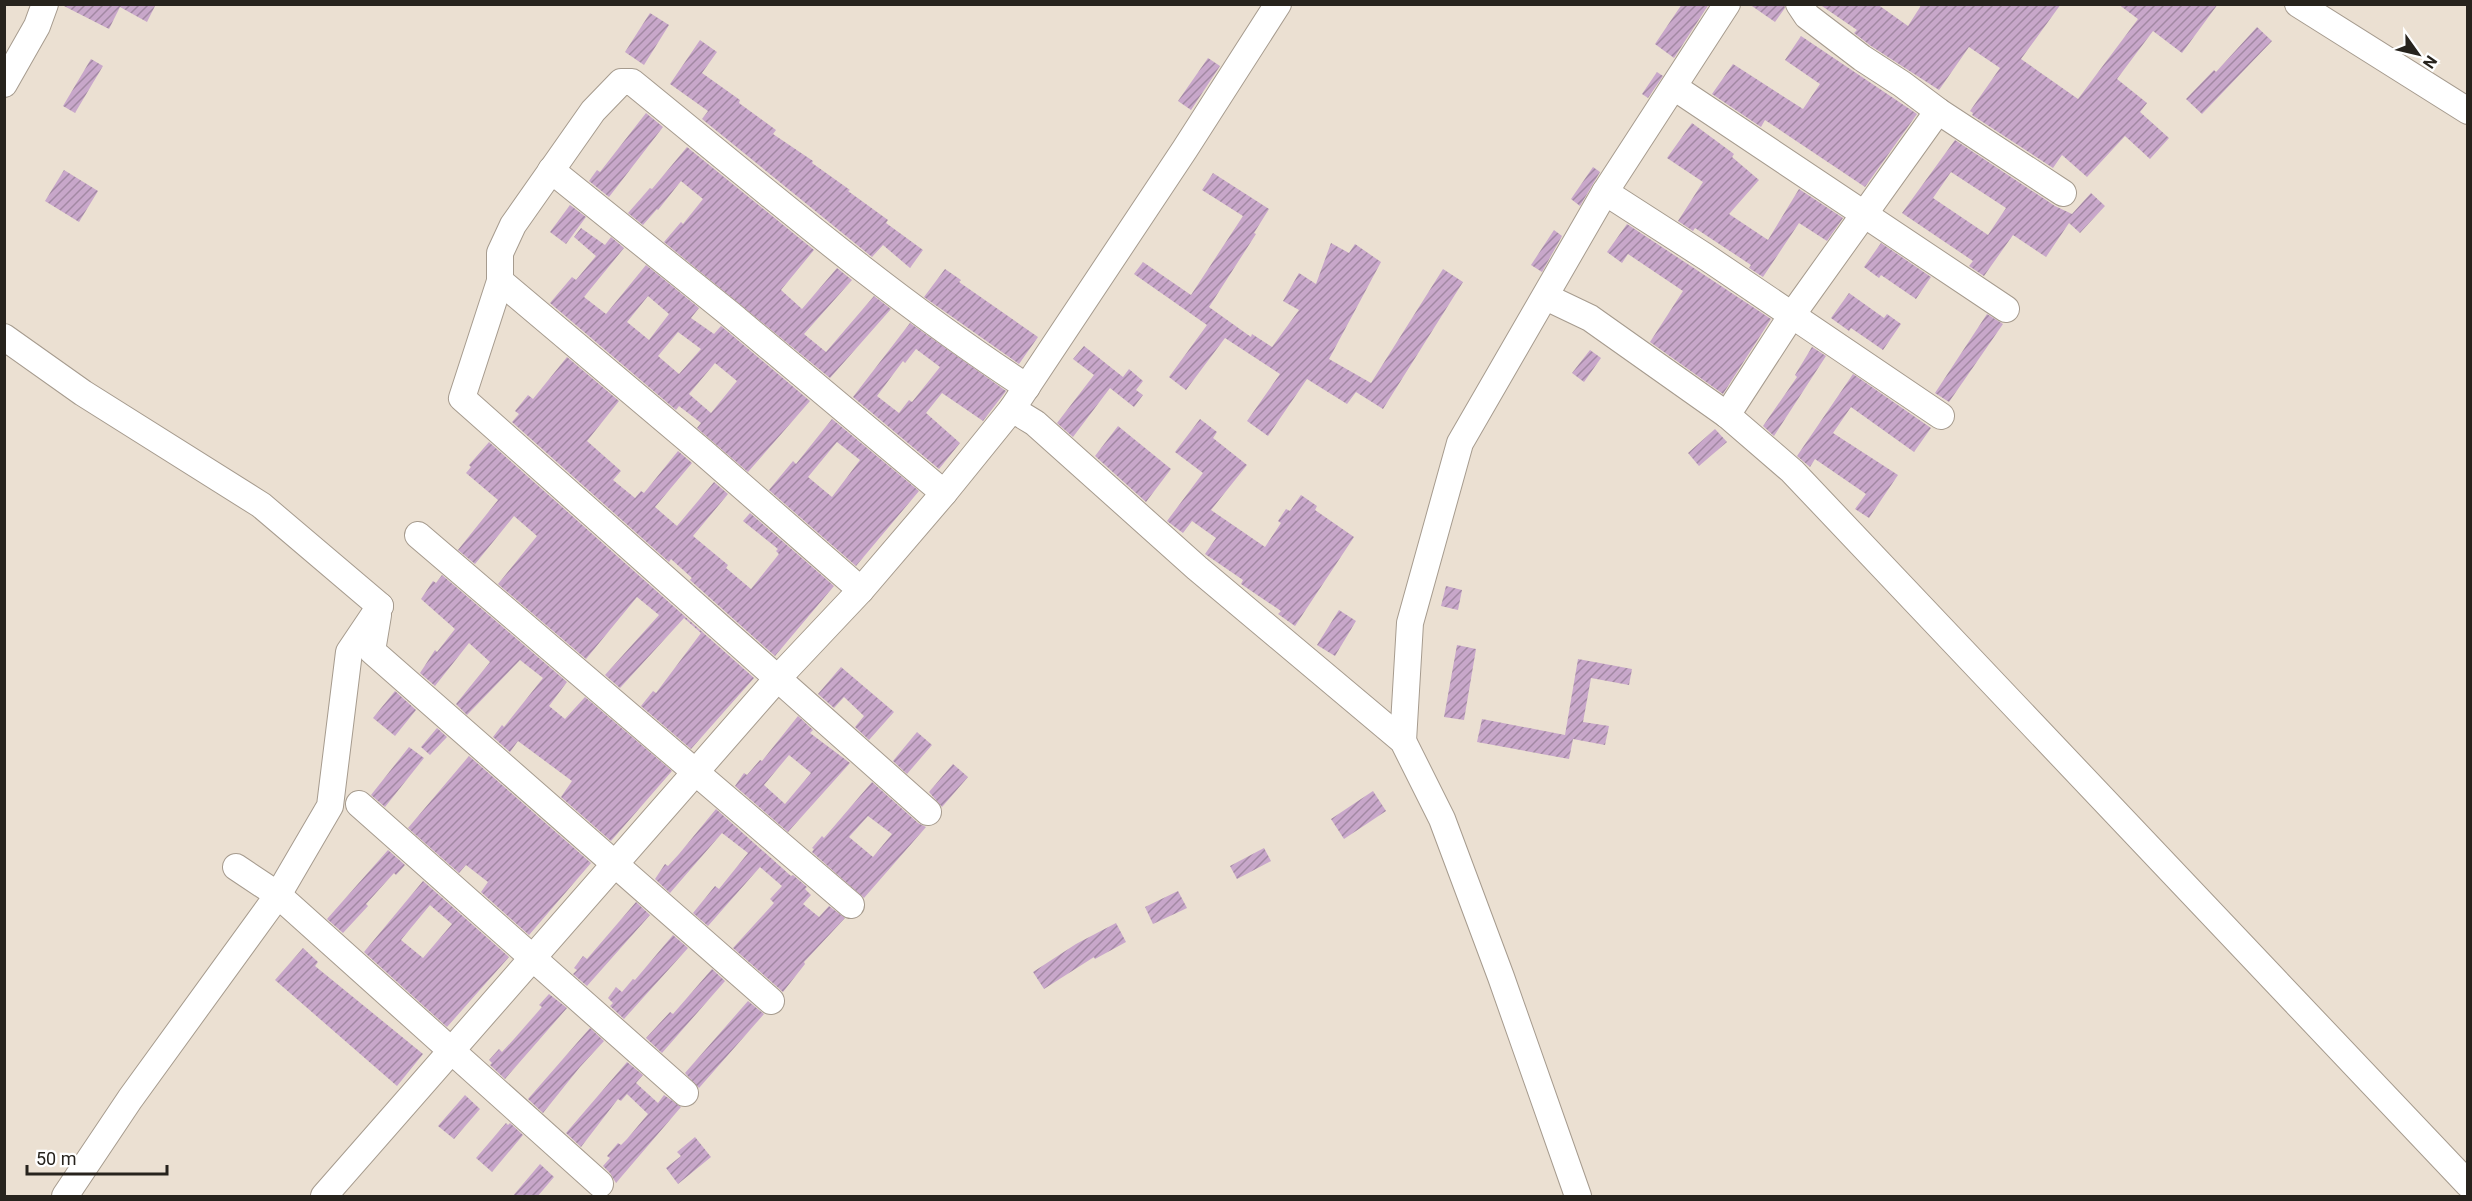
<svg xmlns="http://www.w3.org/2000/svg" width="2472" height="1201" viewBox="0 0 2472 1201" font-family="Roboto,sans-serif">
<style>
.building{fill:url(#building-hatch);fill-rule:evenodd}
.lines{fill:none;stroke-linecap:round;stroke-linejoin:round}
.minor-casing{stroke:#a69b8e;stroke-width:28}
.minor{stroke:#fff;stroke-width:26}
</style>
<defs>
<pattern id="building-hatch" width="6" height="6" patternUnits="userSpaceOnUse" patternTransform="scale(1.5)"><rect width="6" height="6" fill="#c8a7ca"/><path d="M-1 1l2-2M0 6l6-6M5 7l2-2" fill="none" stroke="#a288a3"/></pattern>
</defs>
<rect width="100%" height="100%" fill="#ebe0d2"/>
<g class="building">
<polygon points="60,4 156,4 147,22 120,7 109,29"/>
<polygon points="1682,4 1709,4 1674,58 1655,44"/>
<polygon points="1749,4 1784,4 1785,8 1775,22"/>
<polygon points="1819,4 1877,4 1908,26 1922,4 2061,4 2021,59 2078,99 2138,19 2118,4 2218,4 2182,53 2153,31 2117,79 2147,103 2140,112 2169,138 2150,159 2125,136 2087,177 2062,155 2053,168 1972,115 1973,113 1970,111 2000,68 1969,47 1939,90 1871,46 1854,33 1857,30"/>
<polygon points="650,13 669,25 644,65 625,52"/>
<polygon points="2257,27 2272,41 2202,114 2186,99 2214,70 2216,72"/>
<polygon points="1801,36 1917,114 1865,187 1765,120 1761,127 1712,94 1733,64 1803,109 1820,84 1785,60"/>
<polygon points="700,40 717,52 702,73 740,100 739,103 776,130 773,134 813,161 812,163 850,190 848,191 888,220 886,223 923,250 910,268 883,245 872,257 702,119 708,111 670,84"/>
<polygon points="1208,58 1220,66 1191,110 1178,101"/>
<polygon points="91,59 103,66 75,113 63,106"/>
<polygon points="1657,72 1663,76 1648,98 1642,94"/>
<polygon points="646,113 663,127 609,197 589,181 597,170 600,172"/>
<polygon points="1692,123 1734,154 1732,157 1759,180 1729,214 1768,240 1799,189 1843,218 1827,241 1799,223 1763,277 1749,268 1751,265 1695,228 1693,231 1678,221 1703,182 1667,158"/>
<path d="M1955 140 2055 206 2072 214 2091 193 2105 206 2080 233 2069 223 2046 257 2013 235 1984 276 1969 266 1973 261 1902 213ZM1951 172 2006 208 1988 235 1933 198Z"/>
<polygon points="687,147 814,250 781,290 802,309 837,268 852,280 804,334 826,352 874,296 891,309 830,378 664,242 681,222 683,224 703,199 681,181 658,210 657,209 643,225 628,213 650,188 652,189"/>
<polygon points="1593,167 1600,172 1580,206 1571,199"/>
<polygon points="64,170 98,191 79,222 45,201"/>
<polygon points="1213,173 1269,209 1254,233 1256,234 1209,307 1251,337 1252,334 1272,347 1299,310 1283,301 1299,273 1316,284 1331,243 1349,253 1355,244 1381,262 1329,359 1371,383 1443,269 1463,282 1383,409 1356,392 1347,404 1307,379 1268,436 1247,421 1280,374 1225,338 1186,390 1169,377 1207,325 1134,274 1143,262 1191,295 1243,216 1202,190"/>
<polygon points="570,205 586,217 566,244 550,232"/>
<polygon points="1627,224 1771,319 1723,394 1650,342 1683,291 1628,254 1622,263 1607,252"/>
<path d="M581 228 605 245 611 237 624 248 584 297 606 314 646 265 699 308 691 318 714 334 721 326 810 401 748 472 697 428 701 423 679 406 676 410 550 303 572 277 576 280 596 256 574 237ZM648 296 669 314 649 340 627 322ZM678 332 701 349 679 374 658 356ZM715 363 737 381 711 413 689 394Z"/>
<polygon points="1554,230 1562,236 1542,272 1531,265"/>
<polygon points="1881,243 1931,277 1916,299 1881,275 1879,278 1864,267"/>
<polygon points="945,269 961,280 959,282 1038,337 1019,364 924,297"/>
<polygon points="1849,293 1884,318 1887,314 1901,324 1883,350 1851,328 1849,331 1831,318"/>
<polygon points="1987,314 2003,324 1949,402 1935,393"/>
<path d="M910 323 1006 391 983 421 942 393 926 413 960 443 939 469 853 397ZM916 349 940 367 912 402 909 400 899 413 877 396 903 361 905 363Z"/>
<polygon points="1084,346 1123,377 1129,369 1143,381 1136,390 1143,395 1134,407 1110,388 1073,437 1057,423 1094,375 1073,359"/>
<polygon points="1812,347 1826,356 1774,436 1763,426 1797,377 1795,375"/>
<polygon points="1590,350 1601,358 1584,382 1572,373"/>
<polygon points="567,357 619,401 587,441 621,471 613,480 635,498 641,491 644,493 678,451 692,463 655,507 677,526 714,482 728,494 693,536 728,565 726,568 751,589 779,554 776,551 778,549 743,521 750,513 834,586 775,656 690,580 692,578 671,559 669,562 512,422 519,414 515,411 528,395 533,399"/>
<polygon points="1853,374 1931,428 1914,452 1851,407 1833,433 1898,475 1869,518 1855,509 1866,494 1815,459 1810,467 1797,456"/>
<path d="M832 419 919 491 856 566 769 490 793 461 796 464ZM837 442 860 460 832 497 808 477Z"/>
<polygon points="1200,419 1217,432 1213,438 1247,465 1211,510 1265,547 1281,523 1278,521 1286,509 1290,511 1301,495 1317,506 1315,510 1354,537 1295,626 1278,614 1281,611 1241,584 1243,580 1205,554 1216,538 1192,521 1183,533 1167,521 1203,473 1175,452"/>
<polygon points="1118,426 1171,469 1146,502 1095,456"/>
<polygon points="1715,429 1727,442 1699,466 1688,453"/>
<polygon points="489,442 754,678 691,749 641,706 653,691 656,693 701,633 684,618 620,688 605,675 659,615 637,597 586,659 498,584 537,536 514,516 475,564 458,550 498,500 466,473 471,467 469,465"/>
<polygon points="442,575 567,682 549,706 565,719 585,697 672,771 611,841 561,797 572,781 518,741 510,752 493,737 502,725 504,727 543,678 520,660 467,715 456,704 490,662 469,643 435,686 420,673 435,650 437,652 455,629 421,599 433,581 436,583"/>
<polygon points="1446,586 1462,590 1458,610 1441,606"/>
<polygon points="1339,610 1356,621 1335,656 1317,645"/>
<polygon points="1457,645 1476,649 1464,720 1444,717"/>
<polygon points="1578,659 1632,669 1629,685 1591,678 1583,722 1609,726 1605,745 1573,739 1569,759 1477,742 1482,719 1565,735"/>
<polygon points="841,667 894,712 869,740 855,727 864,716 844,697 834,708 818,694"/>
<polygon points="395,691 416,710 395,736 373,718"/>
<path d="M798 716 813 730 810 733 850 763 788 832 735 786 744 773 747 775 760 760 762 761ZM789 755 811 773 785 804 764 785Z"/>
<polygon points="437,728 447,737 430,755 421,747"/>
<polygon points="917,732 932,745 907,774 893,761"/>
<polygon points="409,747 424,758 385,807 371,795"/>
<polygon points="469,756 591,863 529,935 481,892 488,882 466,865 459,873 408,828"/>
<polygon points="953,764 968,777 942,807 929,792"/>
<path d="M872 782 918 823 926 827 864 898 812 852 814 849 812 848 822 836 824 838ZM868 816 892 834 873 857 849 837Z"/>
<polygon points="1373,791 1386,811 1344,839 1331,819"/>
<polygon points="716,809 791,876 793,875 807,887 805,889 811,895 803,904 819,917 829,906 845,918 804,962 805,964 783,992 733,948 774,903 770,899 782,886 760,867 708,926 693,913 715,886 719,889 748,853 722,833 670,893 655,879 665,864 668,866 679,854"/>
<polygon points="1264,848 1271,861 1237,879 1230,866"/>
<polygon points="388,850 405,865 396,875 394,873 366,904 368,906 343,933 327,919"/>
<path d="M423 881 509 957 447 1027 364 952ZM430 905 452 924 423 958 401 940Z"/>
<polygon points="1178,891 1187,908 1153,924 1145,907"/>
<polygon points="636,902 650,915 587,986 573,974 577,970 574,968 583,956 587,959"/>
<polygon points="1116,923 1126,942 1095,959 1094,957 1044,989 1033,972 1076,944"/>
<polygon points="673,935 688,948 624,1019 610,1006 613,1003 608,998 616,987 622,992 633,979 635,980"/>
<polygon points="303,948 318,962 315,966 423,1054 397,1086 275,980"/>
<polygon points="712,969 725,981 662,1053 646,1038 670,1012 673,1014"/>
<polygon points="549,994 567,1008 505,1079 490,1065 492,1063 489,1060 499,1049 502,1052 514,1039 542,1007 539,1005"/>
<polygon points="748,1001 764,1014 699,1088 685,1073"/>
<polygon points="590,1028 604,1041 580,1067 543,1113 528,1099"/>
<polygon points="627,1062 643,1075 636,1083 658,1103 664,1095 681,1107 616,1183 610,1173 603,1166 610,1158 607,1156 618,1143 621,1145 627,1139 648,1114 627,1094 621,1101 618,1099 581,1147 566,1133"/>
<polygon points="465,1095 480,1109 454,1139 438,1126"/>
<polygon points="506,1123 508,1125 510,1123 523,1135 492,1172 476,1158"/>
<polygon points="695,1137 711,1157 678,1184 666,1168 681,1156 677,1152"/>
<polygon points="540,1164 554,1177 537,1197 512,1197"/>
</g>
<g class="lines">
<defs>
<g id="minor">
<polyline points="1799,4 1807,16 1862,58 1902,84 1938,111 2063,193"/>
<polyline points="2298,4 2468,111"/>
<polyline points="4,84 37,26 45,4"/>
<polyline points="1674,87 2006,309"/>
<polyline points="551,170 730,314 944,493"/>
<polyline points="1605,192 1706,257 1941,416"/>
<polyline points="500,281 704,453 861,590"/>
<polyline points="1546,297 1590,318 1727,415 1792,471 2468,1184"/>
<polyline points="4,337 83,393 261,505 380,606"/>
<polyline points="1012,409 1035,423 1197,568 1403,741 1442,819 1501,977 1578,1196"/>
<polyline points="1727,415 1792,315 1938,111"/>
<polyline points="418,535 851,905"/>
<polyline points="378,615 372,651 771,1001"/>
<polyline points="1403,741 1410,623 1460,443 1605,192 1727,4"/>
<polyline points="359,804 685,1093"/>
<path d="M928 812 462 398 500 281V253L513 225 593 111 621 82H632C760 186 889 297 1027 387"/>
<polyline points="236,867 278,895 600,1184"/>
<polyline points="65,1196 130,1099 278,895 330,806 349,652 380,606"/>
<polyline points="324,1196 777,679 861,590 944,493 1012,409 1185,149 1278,4"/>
</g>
</defs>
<use href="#minor" class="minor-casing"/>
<use href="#minor" class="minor"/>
</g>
<rect width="2472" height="1201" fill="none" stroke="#27231d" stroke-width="12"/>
<g transform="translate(2418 54) rotate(124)" stroke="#ffffff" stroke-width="4.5" paint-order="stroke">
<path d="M0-4.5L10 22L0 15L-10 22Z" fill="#27231d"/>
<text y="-9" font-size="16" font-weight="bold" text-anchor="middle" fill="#27231d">N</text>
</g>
<path d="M27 1165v9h140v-9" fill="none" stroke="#27231d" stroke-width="3"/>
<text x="36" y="1165" font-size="18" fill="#27231d" stroke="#ffffff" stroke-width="4.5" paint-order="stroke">50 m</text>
</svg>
